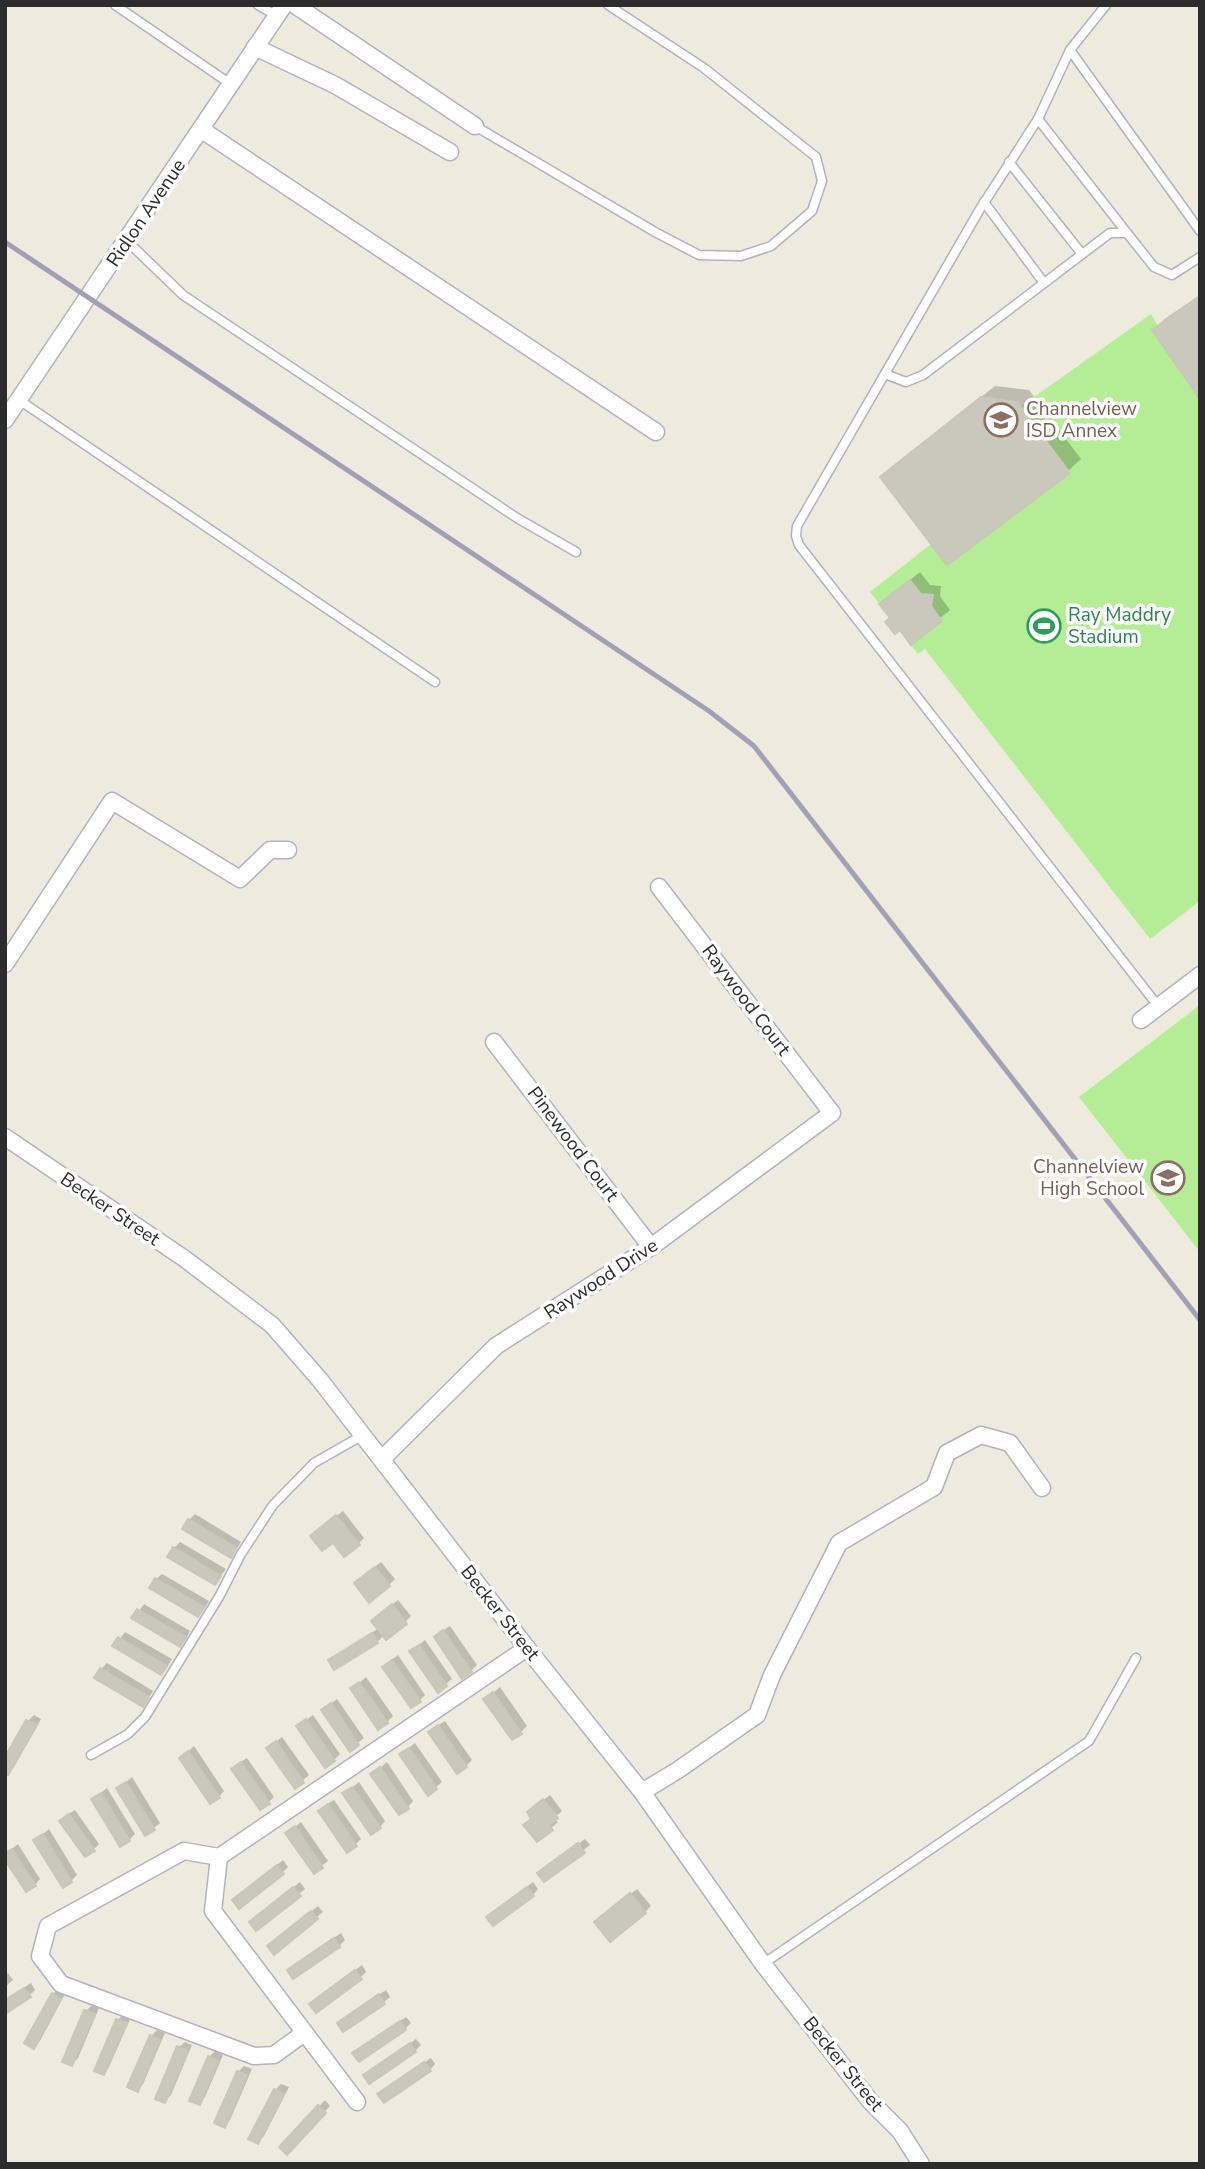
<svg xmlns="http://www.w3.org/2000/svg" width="1205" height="2169" viewBox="0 0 1205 2169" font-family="'Nunito Sans',sans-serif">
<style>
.pitch{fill:#b4ed95}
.shadow{fill:#0003}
.building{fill:#cac7bd;stroke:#cac7b7;stroke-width:2}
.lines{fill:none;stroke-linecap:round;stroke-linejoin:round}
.service-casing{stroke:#b2b2c0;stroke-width:11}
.minor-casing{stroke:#b2b2c0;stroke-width:19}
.service{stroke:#fff;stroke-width:8}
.minor{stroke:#fff;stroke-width:16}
.rail{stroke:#a2a0b7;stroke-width:5}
.labels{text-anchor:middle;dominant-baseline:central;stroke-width:7;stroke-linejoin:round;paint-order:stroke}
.street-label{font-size:19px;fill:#2c2c2c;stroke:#fff}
.education-label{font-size:19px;fill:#785e54;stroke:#fff;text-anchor:start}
.leisure-label{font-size:19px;fill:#27864d;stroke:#fff;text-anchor:start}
</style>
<rect width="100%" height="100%" fill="#eeebde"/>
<g class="pitch">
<polygon points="1151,314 1158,326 1152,331 1200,399 1200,901 1150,939 925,649 918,654 900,631 895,634 885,622 890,617 870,592 931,544 1020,407"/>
<polygon points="1200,1005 1200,1252 1079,1097"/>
</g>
<g class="shadow">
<polygon points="1200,295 1200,396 1154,330 1166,318"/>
<polygon points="995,386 1029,390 1081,459 1068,471 882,477 895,465"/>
<polygon points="920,572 930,585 941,586 940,596 950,610 911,642 881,604"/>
<polygon points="343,1511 364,1538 358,1544 333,1541 318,1530"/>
<polygon points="195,1514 241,1542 236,1550 230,1556 189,1520"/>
<polygon points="180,1542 226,1569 215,1583 174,1548"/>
<polygon points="381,1562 395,1579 389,1585 362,1577"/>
<polygon points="162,1574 209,1601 204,1609 198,1615 156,1579"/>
<polygon points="398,1600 411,1616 405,1622 384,1635 377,1642 330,1660 379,1628 379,1615"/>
<polygon points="144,1604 190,1631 186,1639 180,1645 134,1618"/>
<polygon points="450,1626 477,1665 471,1671 442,1631"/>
<polygon points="125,1632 172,1659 167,1667 161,1673 115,1646"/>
<polygon points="425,1640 452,1679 438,1691 411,1651"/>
<polygon points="398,1655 425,1695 420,1700 390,1661"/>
<polygon points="107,1663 153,1691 148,1699 143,1704 101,1669"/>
<polygon points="366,1677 393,1716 387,1722 352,1689"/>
<polygon points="500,1687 527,1726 521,1732 486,1699"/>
<polygon points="337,1699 364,1738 350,1749 323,1710"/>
<polygon points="34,1715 41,1719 14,1767 8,1773 5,1761 28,1721"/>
<polygon points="313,1715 340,1754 334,1760 305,1721"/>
<polygon points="445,1721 472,1760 466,1766 437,1726"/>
<polygon points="282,1737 309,1775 295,1787 268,1748"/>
<polygon points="415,1743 442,1782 428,1794 401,1754"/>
<polygon points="194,1746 224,1791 219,1797 181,1758"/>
<polygon points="247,1758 274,1797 268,1803 239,1763"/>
<polygon points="387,1762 413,1801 408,1807 373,1774"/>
<polygon points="132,1777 160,1823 146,1834 119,1788"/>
<polygon points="359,1782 385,1821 380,1827 345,1793"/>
<polygon points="107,1788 135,1834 129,1840 93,1799"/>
<polygon points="550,1795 562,1811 554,1818 558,1822 537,1840 533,1818 535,1807"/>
<polygon points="334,1800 361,1839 355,1845 326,1805"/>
<polygon points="75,1810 99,1844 94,1849 67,1815"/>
<polygon points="301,1822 328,1861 314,1872 287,1833"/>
<polygon points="49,1829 77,1875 71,1881 36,1840"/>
<polygon points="585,1839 590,1845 544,1880 545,1867"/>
<polygon points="18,1844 40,1879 35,1885 5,1854"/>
<polygon points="283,1860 288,1867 283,1872 240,1895"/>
<polygon points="300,1882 305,1889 299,1894 257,1916"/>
<polygon points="533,1882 538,1889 533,1895 488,1917"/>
<polygon points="637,1889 651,1906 645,1912 602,1916"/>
<polygon points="318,1906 323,1912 274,1952 275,1940"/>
<polygon points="341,1933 345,1940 339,1946 294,1977 289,1970 295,1964"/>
<polygon points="362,1965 366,1972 361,1977 318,1998"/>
<polygon points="8,1973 13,1980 5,1987 5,1975"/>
<polygon points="31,1983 35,1990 29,1996 5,2000"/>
<polygon points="59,1988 66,1992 40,2041 34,2047 53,1994"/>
<polygon points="386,1990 390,1997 384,2002 344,2030 339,2023 345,2017"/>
<polygon points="92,2005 99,2008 78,2058 72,2064 64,2061 86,2011"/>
<polygon points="123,2014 131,2017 109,2067 104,2073 118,2020"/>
<polygon points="406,2017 411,2023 405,2029 361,2048"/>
<polygon points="157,2030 165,2033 143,2084 137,2090 151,2036"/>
<polygon points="416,2039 421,2045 415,2051 365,2075"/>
<polygon points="185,2042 192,2045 171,2095 165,2101 179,2047"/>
<polygon points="215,2051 223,2055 205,2097 199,2103 209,2057"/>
<polygon points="431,2058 435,2064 430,2070 385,2089"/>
<polygon points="244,2066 252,2069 230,2120 224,2125 238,2072"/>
<polygon points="281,2084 289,2087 264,2136 258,2142 251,2139 275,2090"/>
<polygon points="325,2100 330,2106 287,2152 282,2147"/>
</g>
<g class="building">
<polygon points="1200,296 1200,399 1152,330"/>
<polygon points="981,397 1017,402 1070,473 947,565 880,477"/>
<polygon points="910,580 921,594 933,595 931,606 942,621 911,645 900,630 895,634 885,622 890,618 879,604"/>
<polygon points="336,1515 360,1545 344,1557 333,1543 322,1551 310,1536"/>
<polygon points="188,1519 236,1548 231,1558 182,1529"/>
<polygon points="173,1547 221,1576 215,1585 167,1557"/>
<polygon points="375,1567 390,1586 369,1603 354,1583"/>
<polygon points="155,1578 204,1607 198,1617 149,1588"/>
<polygon points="392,1604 407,1624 386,1640 371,1621"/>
<polygon points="137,1609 186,1637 180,1647 131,1618"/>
<polygon points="443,1630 472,1672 462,1679 434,1637"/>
<polygon points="372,1633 378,1643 334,1670 328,1660"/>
<polygon points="118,1637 167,1666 161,1675 112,1646"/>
<polygon points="419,1645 447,1686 438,1693 409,1651"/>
<polygon points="392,1660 421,1702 411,1708 382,1667"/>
<polygon points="100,1668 149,1697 143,1707 94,1678"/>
<polygon points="359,1682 388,1723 378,1730 350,1688"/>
<polygon points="493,1692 522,1734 512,1740 483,1699"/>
<polygon points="331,1703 359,1745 350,1752 321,1710"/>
<polygon points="306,1719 335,1761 325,1768 296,1726"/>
<polygon points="26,1720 37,1725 8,1775 5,1773 5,1757"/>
<polygon points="438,1725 467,1767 457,1774 428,1732"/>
<polygon points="276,1741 304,1783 295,1789 266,1748"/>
<polygon points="409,1748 437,1789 428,1796 399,1754"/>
<polygon points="188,1751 220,1798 210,1804 179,1758"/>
<polygon points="241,1762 270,1804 260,1810 231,1769"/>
<polygon points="380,1767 409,1809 399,1815 370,1774"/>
<polygon points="126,1782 155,1830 145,1836 116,1788"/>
<polygon points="352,1787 381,1828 371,1835 342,1793"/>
<polygon points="101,1793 130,1841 120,1847 91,1799"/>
<polygon points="543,1799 558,1818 549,1825 553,1830 537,1842 523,1825 531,1819 527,1812"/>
<polygon points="328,1804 357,1846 347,1853 318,1811"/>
<polygon points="69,1814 95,1851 85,1857 59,1821"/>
<polygon points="295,1826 323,1868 314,1874 285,1833"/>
<polygon points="43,1834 72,1882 63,1888 33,1840"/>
<polygon points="578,1843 585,1853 544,1882 537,1873"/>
<polygon points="12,1849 36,1886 26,1892 5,1860 5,1853"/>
<polygon points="277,1865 284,1874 239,1909 232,1900"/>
<polygon points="293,1887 301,1896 256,1931 249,1922"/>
<polygon points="527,1887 534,1896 493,1926 486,1917"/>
<polygon points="630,1893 646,1913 610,1942 594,1922"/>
<polygon points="311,1911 318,1919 274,1955 267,1946"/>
<polygon points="334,1938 340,1947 293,1979 287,1970"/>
<polygon points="355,1970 362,1979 316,2013 309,2004"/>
<polygon points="24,1988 31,1997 5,2014 5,2000"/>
<polygon points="52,1993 61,1999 34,2049 24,2043"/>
<polygon points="379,1994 385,2004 343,2032 337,2023"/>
<polygon points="84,2010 95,2014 72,2066 62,2062"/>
<polygon points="116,2019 127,2023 104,2075 94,2071"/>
<polygon points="400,2021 406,2030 359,2062 352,2053"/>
<polygon points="150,2035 160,2040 138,2092 127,2087"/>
<polygon points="410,2043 416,2052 369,2084 363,2075"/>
<polygon points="177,2046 188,2051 165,2103 155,2099"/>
<polygon points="208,2056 218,2061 200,2105 189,2101"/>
<polygon points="424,2062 431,2071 384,2103 377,2094"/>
<polygon points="237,2071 247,2075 225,2128 214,2123"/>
<polygon points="274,2089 284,2094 258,2144 248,2139"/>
<polygon points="318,2105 326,2113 287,2155 279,2147"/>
</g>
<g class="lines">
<defs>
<g id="service">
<polyline points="115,5 232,85"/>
<polyline points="258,5 277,16"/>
<polyline points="1106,5 1070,50 1038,119 980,209 797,526 796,536 799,545 1158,1006"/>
<polyline points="1070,50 1200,231"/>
<polyline points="1038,119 1127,233"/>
<polyline points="475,126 655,232 699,255 741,256 771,246 812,211 822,181 816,157 704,68 608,5"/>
<polyline points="1009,162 1082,254"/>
<polyline points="984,202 1044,283"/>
<polyline points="127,241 183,295 517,518 576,552"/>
<polyline points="885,374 906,382 923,375 1110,233 1127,233 1154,267 1172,275 1200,257"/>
<polyline points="19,400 435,682"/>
<polyline points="91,1755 128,1734 145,1717 219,1597 241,1554 273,1505 314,1463 363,1435"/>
<polyline points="763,1964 1089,1741 1136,1658"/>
</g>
<g id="minor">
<polyline points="295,5 475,126"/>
<polyline points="255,47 335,85 450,152"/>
<polyline points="202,130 656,432"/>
<polyline points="5,420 284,5"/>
<polyline points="5,964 112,801 240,879 270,850 288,850"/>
<polyline points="1141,1020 1200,975"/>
<polyline points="494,1042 651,1247"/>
<polyline points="5,1137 185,1259 272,1325 320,1380 527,1648 642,1792 763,1964 870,2101 900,2131 921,2164"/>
<polyline points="382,1459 496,1346 651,1247 832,1113 659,887"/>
<polyline points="642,1792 678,1770 757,1715 772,1675 839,1543 934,1487 947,1453 981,1435 1010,1443 1042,1488"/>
<polyline points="219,1857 184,1851 48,1926 40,1956 61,1984 254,2056 274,2055 304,2033"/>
<polyline points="357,2102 213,1911 219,1857 527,1648"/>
</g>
</defs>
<use href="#service" class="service-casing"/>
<use href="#minor" class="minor-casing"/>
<use href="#service" class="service"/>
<use href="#minor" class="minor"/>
<polyline class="rail" points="5,242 709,711 754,746 1200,1320"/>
</g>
<defs>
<symbol id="school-ring" viewBox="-11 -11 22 22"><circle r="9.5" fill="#fff" stroke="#8d6e63" stroke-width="1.5"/><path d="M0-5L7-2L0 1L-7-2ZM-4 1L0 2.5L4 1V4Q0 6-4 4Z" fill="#8d6e63"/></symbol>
<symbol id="stadium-ring" viewBox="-11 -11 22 22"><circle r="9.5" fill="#fff" stroke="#2e9e5b" stroke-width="1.5"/><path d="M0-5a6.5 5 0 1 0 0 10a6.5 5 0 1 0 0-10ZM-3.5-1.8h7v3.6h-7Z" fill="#2e9e5b"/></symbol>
</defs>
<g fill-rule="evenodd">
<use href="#school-ring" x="982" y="401" width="38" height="38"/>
<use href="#stadium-ring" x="1025" y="607" width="38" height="38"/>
<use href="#school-ring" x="1149" y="1159" width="38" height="38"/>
</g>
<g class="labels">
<g class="street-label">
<text transform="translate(146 213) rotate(-56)">Ridlon Avenue</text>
<text transform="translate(746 1000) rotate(53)">Raywood Court</text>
<text transform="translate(573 1144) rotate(53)">Pinewood Court</text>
<text transform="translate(110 1209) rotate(34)">Becker Street</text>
<text transform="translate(601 1279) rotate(-33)">Raywood Drive</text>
<text transform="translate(500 1613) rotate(52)">Becker Street</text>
<text transform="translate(843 2064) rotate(51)">Becker Street</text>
</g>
<g class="education-label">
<text x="1026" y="409">Channelview<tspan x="1026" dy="22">ISD Annex</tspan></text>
<text x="1144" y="1167" text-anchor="end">Channelview<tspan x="1144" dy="22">High School</tspan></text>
</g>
<g class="leisure-label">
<text x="1068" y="615">Ray Maddry<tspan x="1068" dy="22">Stadium</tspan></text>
</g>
</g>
<rect width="1205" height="2169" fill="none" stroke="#2c2c2c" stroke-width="14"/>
</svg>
